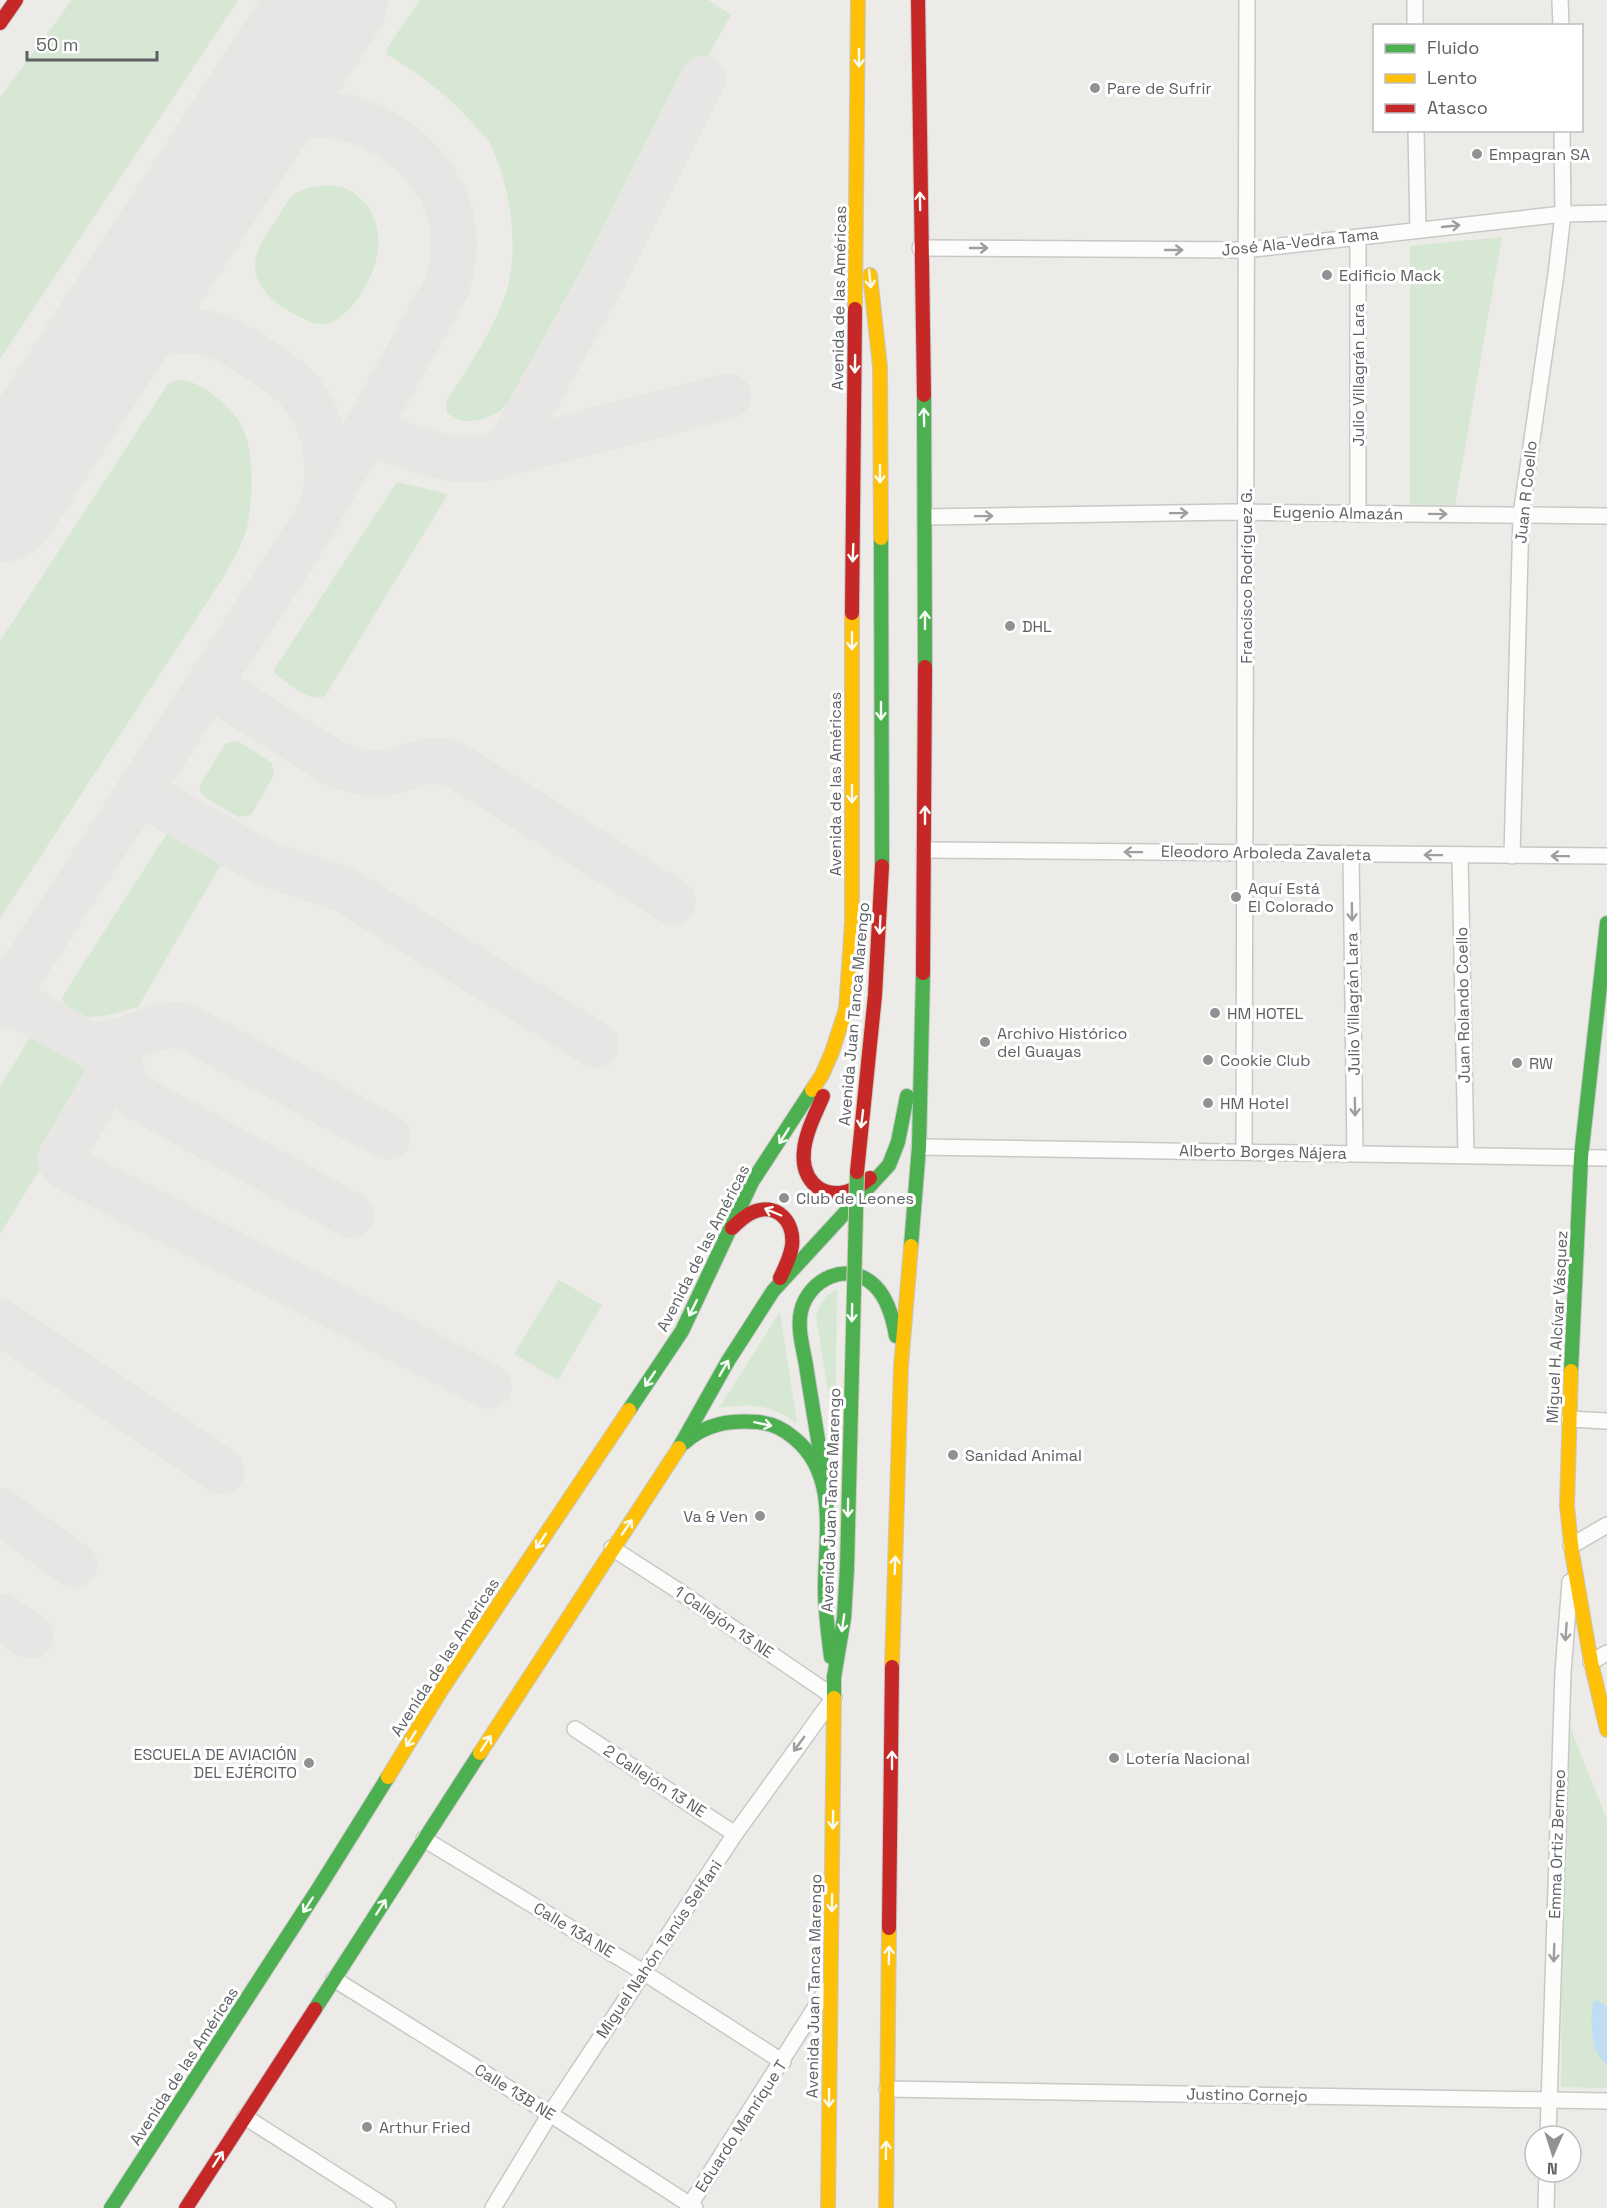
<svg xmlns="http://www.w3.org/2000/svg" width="1607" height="2208" viewBox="0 0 1607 2208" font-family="'Space Grotesk',sans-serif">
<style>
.green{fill:#d6e7d4}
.water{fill:#bfddf3}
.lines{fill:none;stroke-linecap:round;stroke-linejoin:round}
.taxiway{stroke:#e8e6e4;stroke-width:46}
.runway{stroke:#e8e6e4;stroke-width:117}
.street-casing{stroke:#c8c8c8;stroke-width:18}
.fast-casing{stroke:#c7c7c8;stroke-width:16}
.slow-casing{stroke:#c7c7c8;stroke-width:16}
.jam-casing{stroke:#c7c7c8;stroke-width:16}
.street{stroke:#fcfcfb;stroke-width:15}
.fast{stroke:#4caf50;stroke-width:14}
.slow{stroke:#ffc107;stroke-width:14}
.jam{stroke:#c62828;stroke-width:14}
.fast-bridge-casing{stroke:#d2cbb7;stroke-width:16;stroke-linecap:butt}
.jam-bridge-casing{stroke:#d2cbb7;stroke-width:16;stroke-linecap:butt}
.fast-bridge{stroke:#4caf50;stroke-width:14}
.jam-bridge{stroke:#c62828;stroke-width:14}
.oneway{stroke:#f6fbf6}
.oneway2{stroke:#9d9ea0}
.poi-dot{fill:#8f9192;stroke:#fff;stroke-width:2}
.labels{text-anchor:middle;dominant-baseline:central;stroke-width:6;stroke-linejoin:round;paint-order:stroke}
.poi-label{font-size:16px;fill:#5d6064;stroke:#fff;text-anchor:start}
.street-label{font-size:16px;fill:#5d6064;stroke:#fff}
</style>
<rect width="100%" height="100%" fill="#ecebe7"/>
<g class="green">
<polygon points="72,0 238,0 0,359 0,97"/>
<path d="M420 0H708L731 15 514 397C504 411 484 422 466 421 459 421 452 416 447 413L446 402C467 369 490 336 504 299 521 254 511 185 490 143 486 137 480 131 475 126 450 96 420 75 387 54V48Z"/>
<path d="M323 185C329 186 336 186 342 187 350 189 358 196 364 202 391 233 376 278 352 306 345 314 334 324 322 324 313 324 304 319 296 315 284 309 272 301 264 290 243 264 263 240 278 217 282 210 287 200 293 195 303 188 312 187 323 185Z"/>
<polygon points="1502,237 1455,505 1410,505 1410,246"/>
<path d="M178 380C194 381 206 388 218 399 227 406 237 416 242 427 255 453 253 498 247 527 244 542 233 559 226 573L0 918V641L168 384Z"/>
<path d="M397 482 448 494 325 696C308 703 289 683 275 674V668Z"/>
<polygon points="238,741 272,763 274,775 251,815 238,817 202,795 199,787 226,743"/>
<path d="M170 829 224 859 138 1007C113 1013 74 1030 62 997Z"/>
<polygon points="39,1023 105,1063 0,1234 0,1087"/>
<polygon points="559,1280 602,1305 558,1380 514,1354"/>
<path d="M837 1289 835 1435 816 1317C820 1302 824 1297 837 1289Z"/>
<path d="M780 1312 797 1423C769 1404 751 1403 719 1408Z"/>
<polygon points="1564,1712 1607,1820 1607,2088 1561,2087"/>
</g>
<path class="water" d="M1597 2000 1607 2007V2064C1590 2054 1590 2019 1593 2002Z"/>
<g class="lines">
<g class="taxiway">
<path d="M222 163C243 143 267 123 296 117 366 103 442 158 453 227 456 247 452 267 447 286L327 500"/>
<path d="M365 431C407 445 472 478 510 446L604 276 703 79"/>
<polyline points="490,458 728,396"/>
<path d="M209 685 335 764C351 771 368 775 385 773 416 768 425 753 457 766L673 902"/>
<polyline points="141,793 252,856 270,865 345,890 596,1045"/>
<polyline points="5,997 112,1057 120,1066 125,1083 137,1097 351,1215"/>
<path d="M0 1005 302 542C308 532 316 522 320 511 336 471 326 423 299 390 289 379 275 370 263 362 249 353 235 343 219 337 181 321 130 338 99 363 90 370 83 381 75 390"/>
<path d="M88 1043C125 1050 152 1018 187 1027L388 1137"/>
<polyline points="106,1053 111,1070 109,1075 60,1159 65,1167 489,1386"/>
<polyline points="0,1322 222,1471"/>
<polyline points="0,1511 74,1565"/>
<polyline points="0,1616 30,1636"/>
</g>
<polyline class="runway" points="0,504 329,0"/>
<defs>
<g id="street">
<polyline points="1415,0 1415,26"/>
<polyline points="1560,0 1561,26"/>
<polyline points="1416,130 1418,230"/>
<polyline points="920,248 1245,250 1563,214 1607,213"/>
<polyline points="1358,514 1358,237"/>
<polyline points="926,517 1232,512 1607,516"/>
<polyline points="924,850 1607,856"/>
<polyline points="1351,854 1355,1154"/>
<polyline points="1460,855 1466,1155"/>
<polyline points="1512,856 1521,515 1556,274 1563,214 1562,130"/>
<polyline points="919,1147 1607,1158"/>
<polyline points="1244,1152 1247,0"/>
<polyline points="1569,1419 1607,1421"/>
<polyline points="1571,1546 1607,1525"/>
<polyline points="1591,1662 1607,1653"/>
<polyline points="575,1729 735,1834"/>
<polyline points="424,1839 643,1972 783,2062"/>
<polyline points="334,1979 550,2114 695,2208"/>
<polyline points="887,2089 1607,2101"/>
<polyline points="245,2117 388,2208"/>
<polyline points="1548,2136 1563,1672 1570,1582"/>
<polyline points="493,2208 550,2114 735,1834 834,1697 674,1588 612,1548"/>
<polyline points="688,2208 827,1989"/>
<polyline points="1546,2208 1547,2172"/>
</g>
<g id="fast">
<polyline points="924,395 925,667"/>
<polyline points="881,538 882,866"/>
<polyline points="911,1246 919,1147 923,973"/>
<polyline points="1571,1371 1581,1157 1607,923"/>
<polyline points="629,1410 682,1331 752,1182 812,1090"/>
<path d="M684 1443C705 1424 729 1420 757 1422 770 1423 784 1429 794 1438 839 1474 825 1537 825 1588 825 1611 828 1634 831 1657"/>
<polyline points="679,1448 728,1361 773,1291 889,1165 898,1142 907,1096"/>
<path d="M822 1465C817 1432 811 1399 806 1365 803 1348 797 1328 801 1311 809 1278 849 1260 875 1286 888 1299 893 1318 896 1336"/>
<polyline points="834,1698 834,1677 844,1618 847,1568"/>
<polyline points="315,2009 480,1753"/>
<polyline points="111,2208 320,1886 388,1777"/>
</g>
<g id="slow">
<polyline points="870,275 880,367 881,538"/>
<polyline points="855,309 858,0"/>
<polyline points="812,1090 822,1075 832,1052 846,1009 852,922 852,613"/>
<polyline points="1571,1371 1567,1506 1572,1553 1591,1662 1607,1730"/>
<polyline points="892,1667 901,1366 911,1246"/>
<polyline points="480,1753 679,1448"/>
<polyline points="388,1777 440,1692 629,1410"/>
<polyline points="828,2208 834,1698"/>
<polyline points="886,2208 889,1928"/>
</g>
<g id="jam">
<polyline points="918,0 924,395"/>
<polyline points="0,23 16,0"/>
<polyline points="852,613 855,309"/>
<polyline points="923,973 925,667"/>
<path d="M823 1096C816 1113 806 1131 804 1150 801 1176 817 1198 845 1192 855 1190 863 1183 870 1178"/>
<path d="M732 1228C738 1222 743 1217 751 1213 776 1201 795 1221 792 1246 790 1258 785 1268 780 1278"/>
<polyline points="889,1928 892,1667"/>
<polyline points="186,2208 315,2009"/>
</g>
</defs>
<use href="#street" class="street-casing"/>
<use href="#fast" class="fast-casing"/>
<use href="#slow" class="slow-casing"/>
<use href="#jam" class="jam-casing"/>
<use href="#street" class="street"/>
<use href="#fast" class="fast"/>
<use href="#slow" class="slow"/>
<use href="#jam" class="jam"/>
<defs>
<polyline id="fast-bridge" points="847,1568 857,1172"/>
<polyline id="jam-bridge" points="857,1172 875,995 882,866"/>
</defs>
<use href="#fast-bridge" class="fast-bridge-casing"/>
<use href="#jam-bridge" class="jam-bridge-casing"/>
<use href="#fast-bridge" class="fast-bridge"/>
<use href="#jam-bridge" class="jam-bridge"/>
</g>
<defs><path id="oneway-shaft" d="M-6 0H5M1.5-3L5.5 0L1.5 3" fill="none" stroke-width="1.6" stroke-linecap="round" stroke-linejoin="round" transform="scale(1.5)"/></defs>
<g class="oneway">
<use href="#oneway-shaft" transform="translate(859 58) rotate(90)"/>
<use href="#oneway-shaft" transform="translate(920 201) rotate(-91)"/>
<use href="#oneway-shaft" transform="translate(870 279) rotate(84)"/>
<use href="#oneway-shaft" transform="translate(855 364) rotate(91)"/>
<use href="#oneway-shaft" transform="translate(924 417) rotate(-91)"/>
<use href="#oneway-shaft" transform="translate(880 474) rotate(90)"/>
<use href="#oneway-shaft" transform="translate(853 553) rotate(92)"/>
<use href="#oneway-shaft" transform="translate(925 620) rotate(-90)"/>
<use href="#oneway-shaft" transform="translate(852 641) rotate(90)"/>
<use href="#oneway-shaft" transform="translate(881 711) rotate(90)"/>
<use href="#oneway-shaft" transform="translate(852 794) rotate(90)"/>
<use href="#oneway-shaft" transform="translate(925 815) rotate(-90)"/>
<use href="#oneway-shaft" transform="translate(880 925) rotate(93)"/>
<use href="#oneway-shaft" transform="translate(862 1119) rotate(97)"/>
<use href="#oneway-shaft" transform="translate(784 1136) rotate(122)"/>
<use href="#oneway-shaft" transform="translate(773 1212) rotate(-157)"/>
<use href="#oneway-shaft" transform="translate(693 1308) rotate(116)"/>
<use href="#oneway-shaft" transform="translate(852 1313) rotate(91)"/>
<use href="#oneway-shaft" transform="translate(724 1368) rotate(-60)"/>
<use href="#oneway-shaft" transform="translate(650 1379) rotate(124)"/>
<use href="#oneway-shaft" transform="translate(763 1424) rotate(12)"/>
<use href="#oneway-shaft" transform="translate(848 1508) rotate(91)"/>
<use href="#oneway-shaft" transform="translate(627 1527) rotate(-56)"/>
<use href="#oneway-shaft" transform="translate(541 1541) rotate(124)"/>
<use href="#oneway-shaft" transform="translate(895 1565) rotate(-88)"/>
<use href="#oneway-shaft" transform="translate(843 1623) rotate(98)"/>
<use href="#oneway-shaft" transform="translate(411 1739) rotate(122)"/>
<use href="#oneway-shaft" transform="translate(486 1743) rotate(-57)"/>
<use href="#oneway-shaft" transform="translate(892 1760) rotate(-90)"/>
<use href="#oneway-shaft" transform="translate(833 1820) rotate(91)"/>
<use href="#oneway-shaft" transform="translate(832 1903) rotate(91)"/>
<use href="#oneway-shaft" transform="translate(308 1905) rotate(123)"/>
<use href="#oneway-shaft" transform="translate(381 1907) rotate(-57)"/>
<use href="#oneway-shaft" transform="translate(889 1955) rotate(-89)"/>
<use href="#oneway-shaft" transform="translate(829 2098) rotate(91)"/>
<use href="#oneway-shaft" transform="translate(886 2150) rotate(-89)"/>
<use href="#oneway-shaft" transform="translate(218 2159) rotate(-57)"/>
</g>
<g class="oneway2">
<use href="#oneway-shaft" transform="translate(1451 226) rotate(-6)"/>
<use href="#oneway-shaft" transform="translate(979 248)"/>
<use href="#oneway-shaft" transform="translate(1174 250)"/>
<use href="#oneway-shaft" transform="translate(1179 513) rotate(-1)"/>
<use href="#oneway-shaft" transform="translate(1438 514) rotate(1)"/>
<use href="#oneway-shaft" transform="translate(984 516) rotate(-1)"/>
<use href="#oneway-shaft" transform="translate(1133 852) rotate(-179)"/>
<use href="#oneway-shaft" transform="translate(1433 855) rotate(-179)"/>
<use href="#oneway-shaft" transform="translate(1560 856) rotate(-179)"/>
<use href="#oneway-shaft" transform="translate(1352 912) rotate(89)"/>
<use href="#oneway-shaft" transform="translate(1355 1107) rotate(89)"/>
<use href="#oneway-shaft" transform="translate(1566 1632) rotate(94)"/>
<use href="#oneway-shaft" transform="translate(799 1744) rotate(126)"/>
<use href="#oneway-shaft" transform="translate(1554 1953) rotate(92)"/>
</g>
<g class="poi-dot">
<circle cx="1095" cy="88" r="6"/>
<circle cx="1477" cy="154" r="6"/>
<circle cx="1327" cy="275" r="6"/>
<circle cx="1010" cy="626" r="6"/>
<circle cx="1236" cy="897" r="6"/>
<circle cx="1215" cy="1013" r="6"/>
<circle cx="985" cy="1042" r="6"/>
<circle cx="1208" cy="1060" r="6"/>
<circle cx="1517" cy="1063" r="6"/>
<circle cx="1208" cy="1103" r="6"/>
<circle cx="784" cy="1198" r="6"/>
<circle cx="953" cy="1455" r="6"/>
<circle cx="760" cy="1516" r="6"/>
<circle cx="1114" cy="1758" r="6"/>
<circle cx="309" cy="1763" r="6"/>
<circle cx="367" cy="2127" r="6"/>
</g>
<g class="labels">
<g class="poi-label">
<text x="1107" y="88">Pare de Sufrir</text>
<text x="1489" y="154">Empagran SA</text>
<text x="1339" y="275">Edificio Mack</text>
<text x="1022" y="626">DHL</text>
<text x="1248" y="888">Aquí Está<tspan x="1248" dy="18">El Colorado</tspan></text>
<text x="1227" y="1013">HM HOTEL</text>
<text x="997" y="1033">Archivo Histórico<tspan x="997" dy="18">del Guayas</tspan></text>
<text x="1220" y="1060">Cookie Club</text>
<text x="1529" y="1063">RW</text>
<text x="1220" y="1103">HM Hotel</text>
<text x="796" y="1198">Club de Leones</text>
<text x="965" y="1455">Sanidad Animal</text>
<text x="748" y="1516" text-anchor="end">Va &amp; Ven</text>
<text x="297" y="1754" text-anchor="end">ESCUELA DE AVIACIÓN<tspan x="297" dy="18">DEL EJÉRCITO</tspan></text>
<text x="1126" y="1758">Lotería Nacional</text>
<text x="379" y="2127">Arthur Fried</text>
</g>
<g class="street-label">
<text transform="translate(1300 242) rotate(-6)">José Ala-Vedra Tama</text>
<text transform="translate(839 298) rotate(-89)">Avenida de las Américas</text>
<text transform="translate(1358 375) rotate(-90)">Julio Villagrán Lara</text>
<text transform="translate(1526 492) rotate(-84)">Juan R Coello</text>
<text transform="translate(1338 513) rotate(1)">Eugenio Almazán</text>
<text transform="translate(1246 576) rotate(-90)">Francísco Rodríguez G.</text>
<text transform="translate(835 784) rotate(-90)">Avenida de las Américas</text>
<text transform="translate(1266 853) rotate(1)">Eleodoro Arboleda Zavaleta</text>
<text transform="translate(1353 1004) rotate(-91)">Julio Villagrán Lara</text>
<text transform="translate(1463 1005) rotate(-91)">Juan Rolando Coello</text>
<text transform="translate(854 1014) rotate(-85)">Avenida Juan Tanca Marengo</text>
<text transform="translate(1263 1152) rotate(1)">Alberto Borges Nájera</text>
<text transform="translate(703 1248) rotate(-63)">Avenida de las Américas</text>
<text transform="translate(1557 1327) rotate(-87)">Miguel H. Alcívar Vásquez</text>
<text transform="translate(831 1500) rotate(-88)">Avenida Juan Tanca Marengo</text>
<text transform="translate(724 1622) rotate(34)">1 Callejón 13 NE</text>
<text transform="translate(445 1657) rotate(-57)">Avenida de las Américas</text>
<text transform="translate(655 1781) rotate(33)">2 Callejón 13 NE</text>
<text transform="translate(1557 1844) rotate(-88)">Emma Ortiz Bermeo</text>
<text transform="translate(574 1930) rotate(31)">Calle 13A NE</text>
<text transform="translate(659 1949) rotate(-56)">Miguel Nahón Tanús Selfani</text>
<text transform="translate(814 1986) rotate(-89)">Avenida Juan Tanca Marengo</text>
<text transform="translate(184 2066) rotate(-57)">Avenida de las Américas</text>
<text transform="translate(515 2092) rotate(32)">Calle 13B NE</text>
<text transform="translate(1247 2095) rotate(1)">Justino Cornejo</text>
<text transform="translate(741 2126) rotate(-57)">Eduardo Manrique T</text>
</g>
</g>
<rect x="1373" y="24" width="210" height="108" fill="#ffffff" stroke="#bebfc1" stroke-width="1.5"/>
<rect x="1385" y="44" width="30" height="9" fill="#4caf50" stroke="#bebfc1" stroke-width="1.5"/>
<text x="1427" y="54" font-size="18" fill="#5d6064">Fluido</text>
<rect x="1385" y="74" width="30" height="9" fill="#ffc107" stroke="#bebfc1" stroke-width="1.5"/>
<text x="1427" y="84" font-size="18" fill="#5d6064">Lento</text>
<rect x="1385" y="104" width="30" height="9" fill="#c62828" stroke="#bebfc1" stroke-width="1.5"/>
<text x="1427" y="114" font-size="18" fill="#5d6064">Atasco</text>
<g transform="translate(1553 2154) rotate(183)"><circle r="28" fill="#ffffff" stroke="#bebfc1" stroke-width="1.5"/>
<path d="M0-4.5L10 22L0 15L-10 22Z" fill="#8f9192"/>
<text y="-9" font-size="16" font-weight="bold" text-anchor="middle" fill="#5d6064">N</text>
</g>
<path d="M27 51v9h130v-9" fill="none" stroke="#5d6064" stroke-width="3"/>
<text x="36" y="51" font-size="18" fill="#5d6064" stroke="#ffffff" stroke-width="4.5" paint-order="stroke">50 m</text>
</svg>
